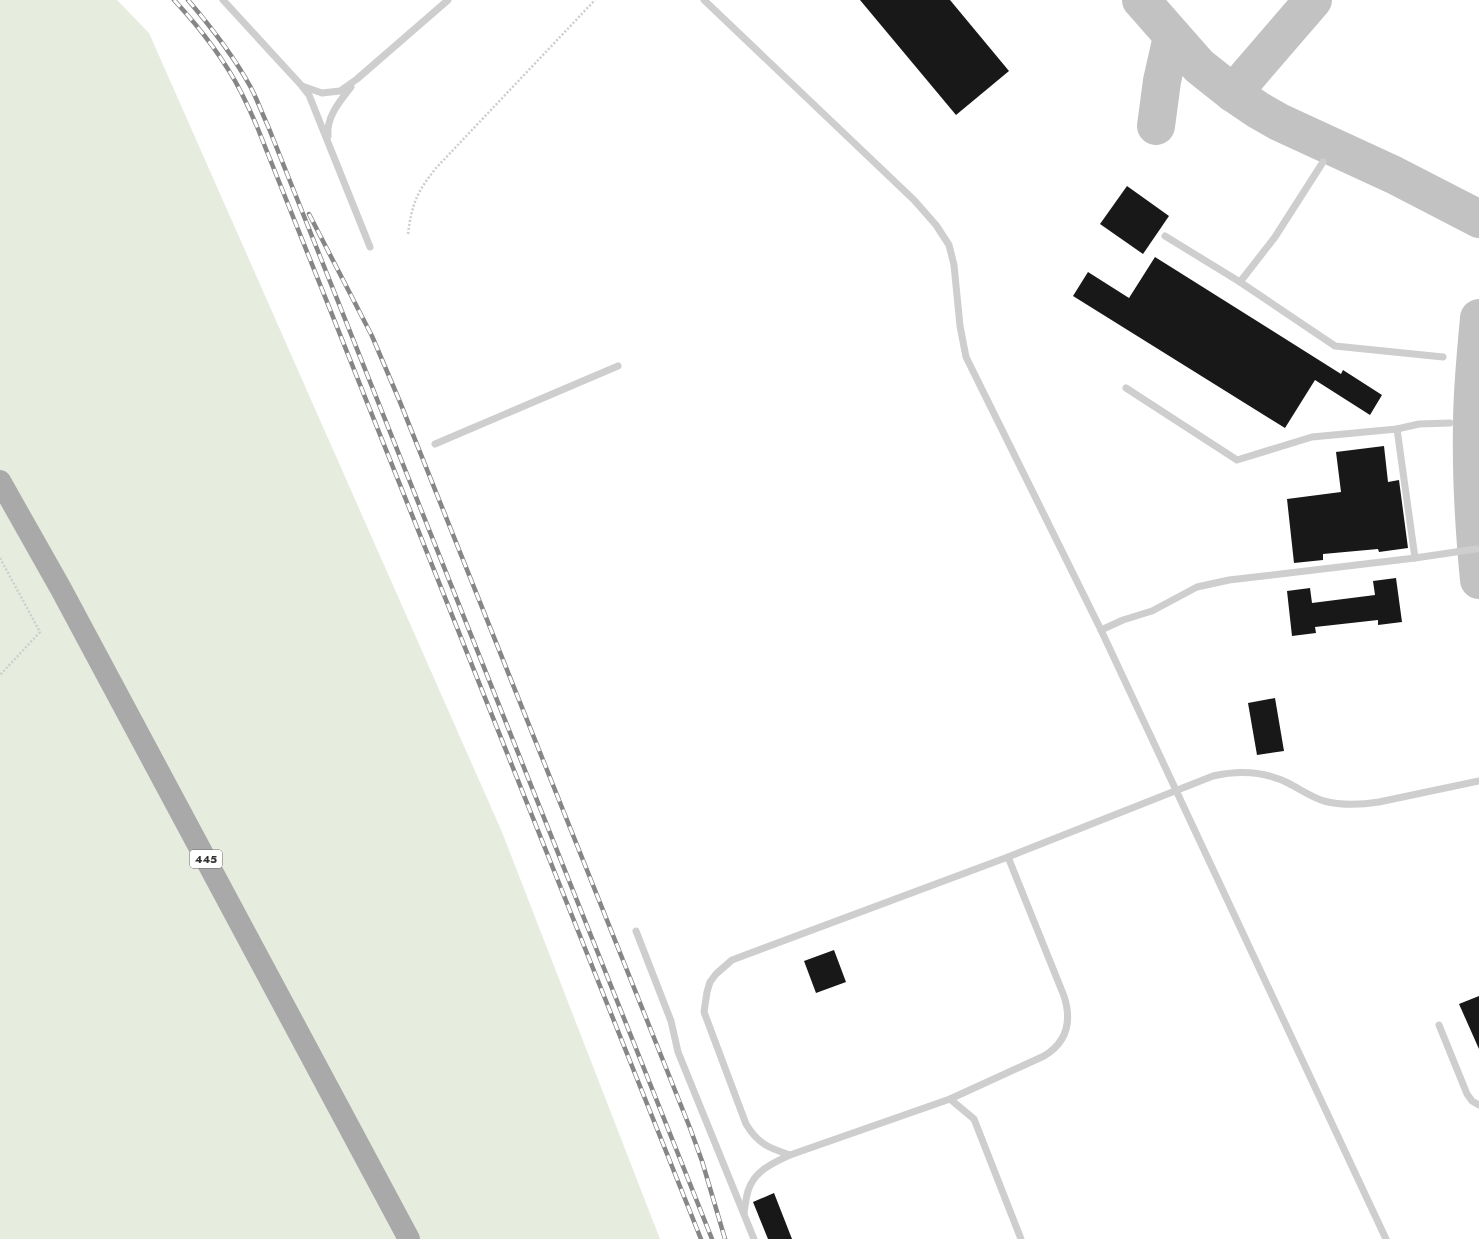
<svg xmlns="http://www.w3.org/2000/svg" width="1479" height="1239" viewBox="0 0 1479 1239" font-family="Jost,sans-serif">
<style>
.green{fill:#e6eddf}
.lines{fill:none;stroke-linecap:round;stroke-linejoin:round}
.taxiway{stroke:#c2c2c2;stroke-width:38}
.building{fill:#181818}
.path{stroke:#cecece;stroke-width:2.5;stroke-dasharray:2 2;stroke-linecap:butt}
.lane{stroke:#cecece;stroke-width:7}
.primary{stroke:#a9a9a9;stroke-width:22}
.rail-casing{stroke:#868686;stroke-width:4.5}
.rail{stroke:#fff;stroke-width:3;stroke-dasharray:9;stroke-linecap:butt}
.labels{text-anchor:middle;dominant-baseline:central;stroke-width:4;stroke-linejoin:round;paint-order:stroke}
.shield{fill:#fff;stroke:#6f6f6f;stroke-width:1}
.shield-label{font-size:11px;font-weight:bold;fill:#313131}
</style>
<rect width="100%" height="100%" fill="#fff"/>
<polygon class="green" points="0,0 117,0 149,33 502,832 660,1239 0,1239"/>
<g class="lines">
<g class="taxiway">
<polyline points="1141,0 1199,66 1233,93 1258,110 1279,122 1394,175 1479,219"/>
<polyline points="1233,93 1313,0"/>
<polyline points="1156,126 1162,81 1172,37"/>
<path d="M1479 318C1476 353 1472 389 1472 425 1471 476 1474 528 1479 580"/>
</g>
</g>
<g class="building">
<polygon points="860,0 950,0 1009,71 956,115"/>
<polygon points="1127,186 1169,216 1143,254 1100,224"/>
<polygon points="1155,257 1341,374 1343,370 1382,395 1370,415 1315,380 1285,428 1073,296 1088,272 1129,298"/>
<polygon points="1384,446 1388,482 1399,480 1408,548 1379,552 1378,549 1323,554 1323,560 1294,563 1287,499 1341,492 1336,452"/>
<polygon points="1396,578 1402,622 1378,625 1378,620 1315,627 1316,633 1292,636 1287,591 1310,588 1312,603 1375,595 1373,581"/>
<polygon points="1275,698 1284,751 1257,755 1248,703"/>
<polygon points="834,950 846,982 816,993 804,961"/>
<polygon points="1479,996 1479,1049 1459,1004"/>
<polygon points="774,1193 792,1239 768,1239 753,1202"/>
</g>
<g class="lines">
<g class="path">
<path d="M408 234C412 203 417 192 436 168L595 0"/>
<polyline points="0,558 40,632 0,675"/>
</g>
<g class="lane">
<polyline points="223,0 302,86 322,93 340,91 357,79 448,0"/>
<polyline points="704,0 914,200 936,225 949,245 954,265 960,326 966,357 1101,630 1386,1239"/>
<polyline points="302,86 309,95 370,247"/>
<path d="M328 136C326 117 340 101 351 87"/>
<polyline points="1165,236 1240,282 1335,346 1443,357"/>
<polyline points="1240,282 1275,237 1323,162"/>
<polyline points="1126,388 1237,460 1312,437 1397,429 1419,424 1450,423"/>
<polyline points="1397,429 1415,558"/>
<polyline points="435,444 618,366"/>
<polyline points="1101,630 1123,620 1152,611 1197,587 1229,580 1415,558 1476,549"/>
<polyline points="636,931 671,1021 678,1052 754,1239"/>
<polyline points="1439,1025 1467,1094 1472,1101 1479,1105"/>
<path d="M950 1099 1044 1056C1067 1042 1072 1021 1064 996L1008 857"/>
<path d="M790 1155C769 1148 758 1144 746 1124L704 1012 707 992 710 982 716 974 732 960 1008 857 1213 776C1239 770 1264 771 1288 783 1300 789 1311 797 1324 801 1343 806 1360 805 1379 802L1479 781"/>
<path d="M744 1213C745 1206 746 1198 748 1191 754 1171 773 1163 790 1155L950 1099 974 1119 1021 1239"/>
</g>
<polyline class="primary" points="0,481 61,589 409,1239"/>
<defs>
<g id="rail">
<path d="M174 0C200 28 224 59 241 92 247 104 253 117 258 129L701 1239"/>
<path d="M188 0C211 27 233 55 250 86 257 99 262 113 268 126L712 1239"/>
<polyline points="309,214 372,336 400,402 690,1128 702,1161 725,1239"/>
</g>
</defs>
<use href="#rail" class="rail-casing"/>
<use href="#rail" class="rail"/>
</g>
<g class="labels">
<rect class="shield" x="190" y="850" width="32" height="18" rx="3"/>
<g class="shield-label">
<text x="206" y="859">445</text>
</g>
</g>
</svg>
